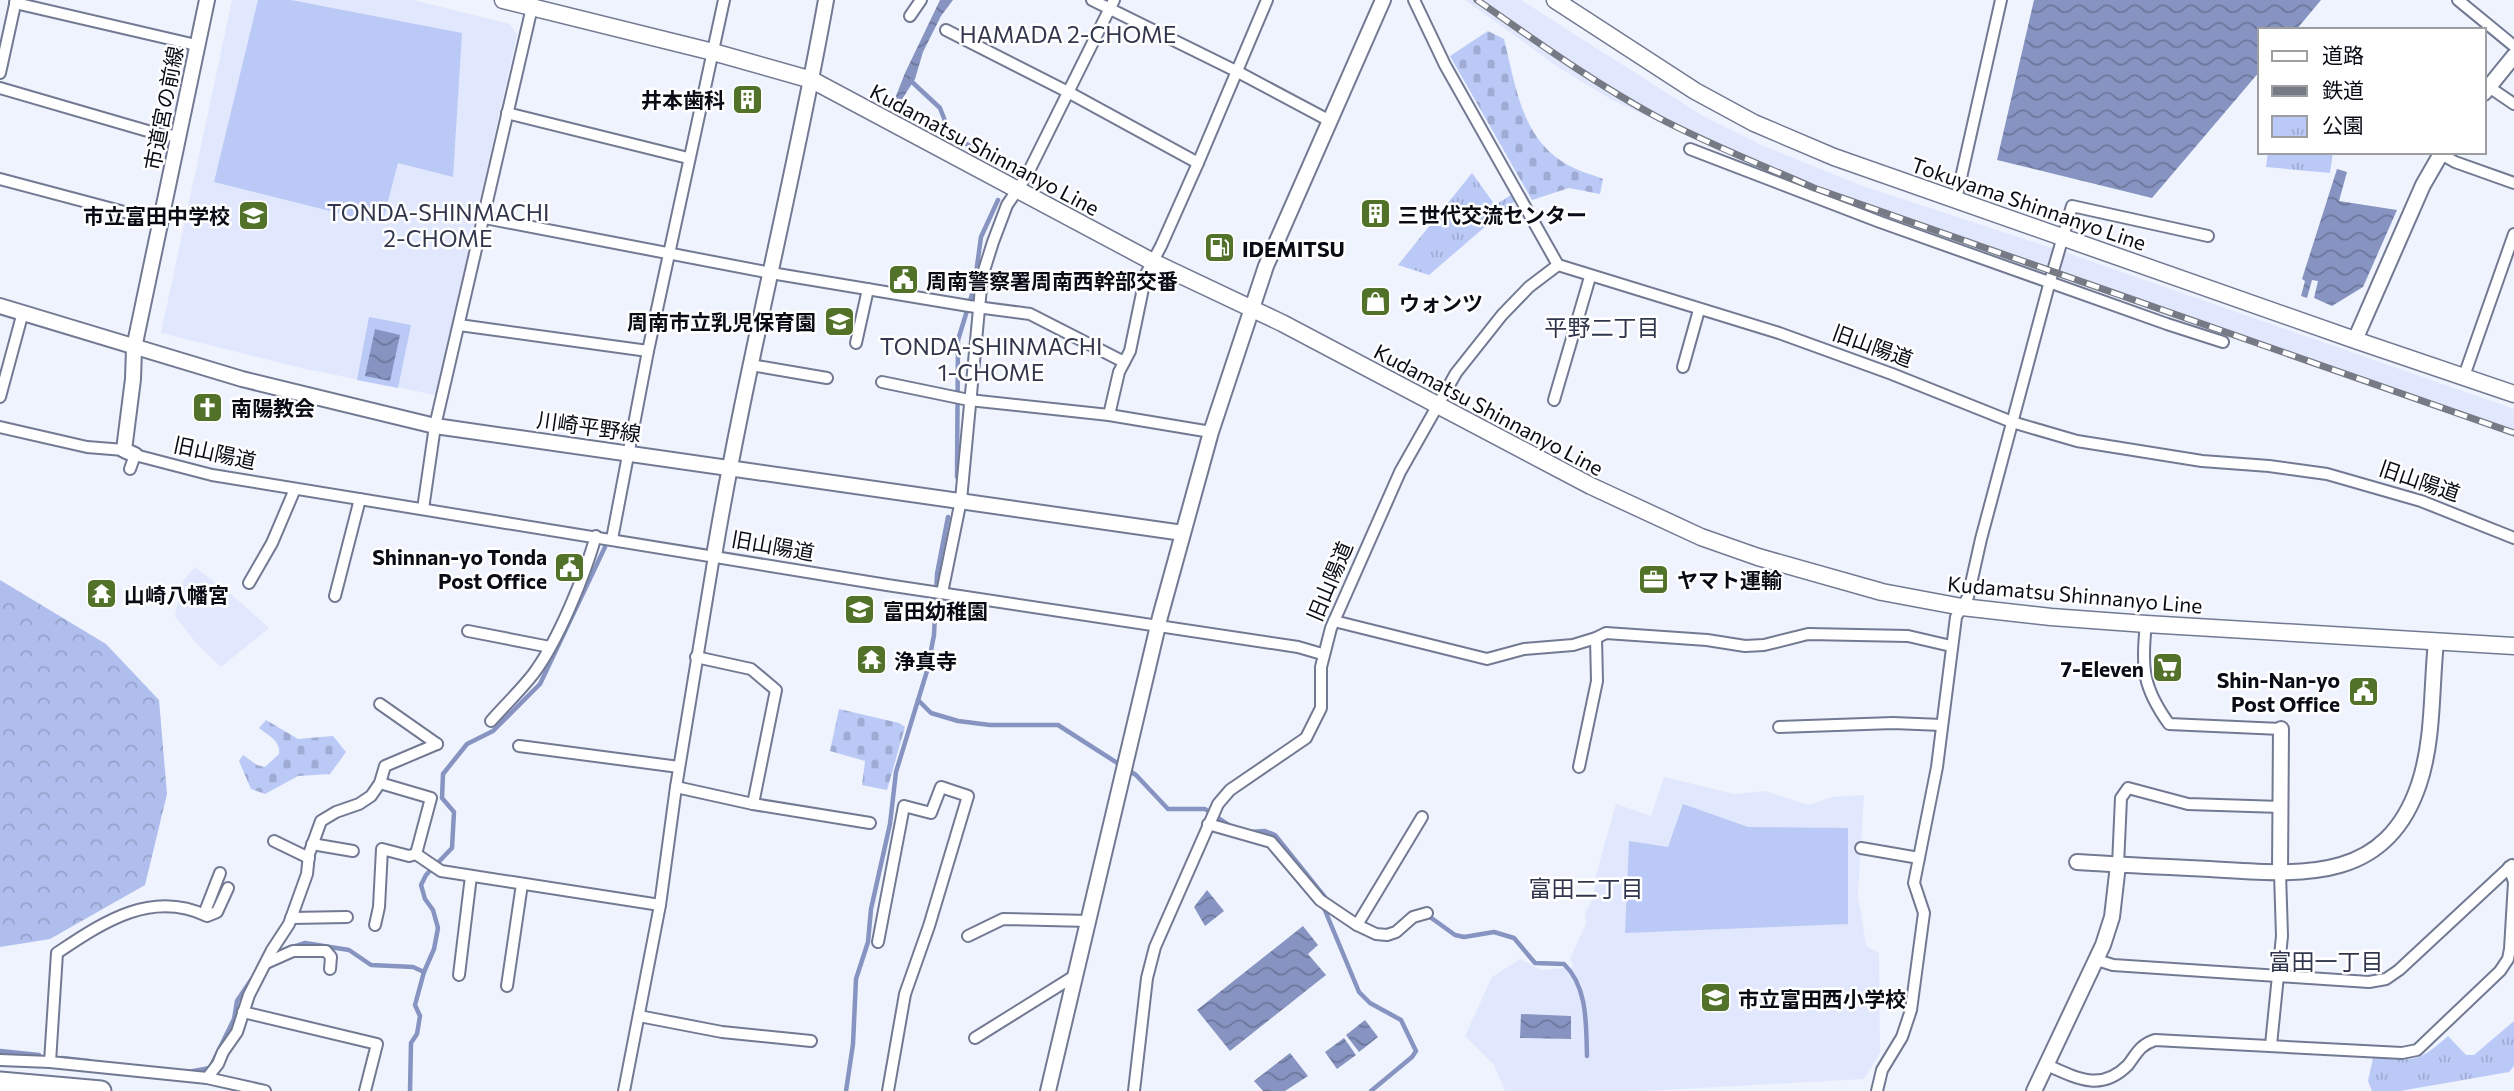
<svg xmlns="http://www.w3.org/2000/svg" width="2514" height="1091" viewBox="0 0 2514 1091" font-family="Commissioner,'Noto Sans JP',sans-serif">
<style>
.built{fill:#e1e8fd}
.forest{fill:url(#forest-crowns)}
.cemetery{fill:url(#cemetery-stones)}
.park{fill:url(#park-tufts)}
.pitch{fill:#bbc9f6}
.water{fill:url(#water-waves)}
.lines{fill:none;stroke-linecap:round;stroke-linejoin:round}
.stream{stroke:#8794c1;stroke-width:4.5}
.minor-casing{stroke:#727a93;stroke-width:14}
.tertiary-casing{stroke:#727a93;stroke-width:18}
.secondary-casing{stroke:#727a93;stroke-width:19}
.trunk-casing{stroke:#727a93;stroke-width:23}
.minor{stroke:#fff;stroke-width:10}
.tertiary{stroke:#fff;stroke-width:14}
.secondary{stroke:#fff;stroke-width:16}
.trunk{stroke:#fff;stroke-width:19}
.rail-casing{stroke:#767a84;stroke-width:7}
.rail{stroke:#fff;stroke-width:4.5;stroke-dasharray:13;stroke-linecap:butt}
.labels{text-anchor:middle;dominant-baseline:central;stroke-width:5;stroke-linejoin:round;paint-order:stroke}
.poi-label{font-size:21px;font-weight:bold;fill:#090c15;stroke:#fff;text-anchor:start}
.street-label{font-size:21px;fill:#090c15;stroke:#fff}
.neighbourhood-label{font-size:23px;fill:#30364c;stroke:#fff}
</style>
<defs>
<pattern id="forest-crowns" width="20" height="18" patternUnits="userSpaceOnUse" patternTransform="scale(1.75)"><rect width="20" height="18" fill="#b0beed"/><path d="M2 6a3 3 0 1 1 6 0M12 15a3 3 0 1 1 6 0" fill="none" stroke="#96a2ca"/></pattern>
<pattern id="cemetery-stones" width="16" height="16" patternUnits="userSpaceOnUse" patternTransform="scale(1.75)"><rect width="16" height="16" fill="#bbc9f6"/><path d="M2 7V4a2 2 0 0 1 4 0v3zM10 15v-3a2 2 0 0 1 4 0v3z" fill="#9fabd2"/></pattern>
<pattern id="park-tufts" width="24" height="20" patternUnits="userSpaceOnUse" patternTransform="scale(1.75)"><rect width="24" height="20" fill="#bbc9f6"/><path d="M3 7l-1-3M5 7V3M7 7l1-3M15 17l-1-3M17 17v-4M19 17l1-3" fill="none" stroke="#9fabd2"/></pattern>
<pattern id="water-waves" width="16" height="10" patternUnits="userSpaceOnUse" patternTransform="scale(1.75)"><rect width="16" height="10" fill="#8794c1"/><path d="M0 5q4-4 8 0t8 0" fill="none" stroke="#6d779c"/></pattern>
</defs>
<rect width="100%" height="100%" fill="#eff3fe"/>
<g class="built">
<polygon points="232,0 413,0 510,24 517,35 436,395 301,368 161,333"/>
<polygon points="1465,0 1521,0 1703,116 1764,146 1860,185 2076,256 2514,409 2514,437 1789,183 1612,100 1561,69"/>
<polygon points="195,567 232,595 269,628 221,667 196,643 175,616 183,581"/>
<polygon points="1664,777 1735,794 1765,791 1809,805 1831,797 1864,795 1858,894 1866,946 1879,953 1880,1052 1864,1079 1645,1091 1505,1091 1494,1065 1465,1036 1492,977 1520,959 1541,970 1574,967 1570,958 1586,924 1585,913 1594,896 1596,875 1616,804 1651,816"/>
</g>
<polygon class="forest" points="0,580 106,644 159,700 167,794 145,885 50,939 0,947"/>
<g class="cemetery">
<path d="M1488 31 1504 39C1516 86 1521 139 1568 165 1578 171 1591 174 1603 179L1600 194 1569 188 1532 200 1450 56Z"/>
<polygon points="839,709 899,723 905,727 887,790 862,785 865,761 830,751"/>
<path d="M266 720 298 739 333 736 346 752 330 774 298 776 265 794 251 789 239 761 243 755 257 765 265 767 279 754C281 741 269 736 259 728Z"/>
</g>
<g class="park">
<polygon points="2268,152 2333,152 2330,173 2266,167"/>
<polygon points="1472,173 1495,205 1511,195 1515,201 1429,275 1398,265"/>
<path d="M2514 1021V1066L2509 1072 2400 1091H2372L2368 1081 2373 1058C2414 1060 2417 1064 2448 1036L2466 1055H2474Z"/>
</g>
<g class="pitch">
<polygon points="258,0 291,0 462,33 453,177 398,163 382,224 214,182"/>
<polygon points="369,317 411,325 398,388 357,380"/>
<polygon points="1683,804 1748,827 1848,828 1848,924 1625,933 1629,841 1668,847"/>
</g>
<g class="water">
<polygon points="940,0 953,0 941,16 923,52 915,79 899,104 894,101 905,73"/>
<polygon points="2034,0 2321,0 2296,30 2260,30 2260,71 2152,198 1997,160"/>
<polygon points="2337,169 2347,172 2339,201 2397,210 2363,287 2332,306 2314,298 2318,281 2312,280 2307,298 2301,296 2305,281 2302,279"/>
<polygon points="375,329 400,335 390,381 365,376"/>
<polygon points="1207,890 1224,911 1205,926 1194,907"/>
<polygon points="1303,926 1318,945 1308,954 1326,975 1230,1051 1197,1010"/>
<polygon points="1521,1014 1571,1016 1571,1039 1520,1038"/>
<polygon points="1365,1020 1378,1037 1359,1052 1346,1035"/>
<polygon points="1344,1038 1356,1055 1337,1069 1325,1052"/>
<polygon points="1290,1053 1308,1076 1285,1091 1263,1091 1254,1081"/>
</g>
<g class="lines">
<g class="stream">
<polyline points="911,81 940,108 951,136 1013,168"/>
<polyline points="957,477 958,340 974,288 981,237 998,200"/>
<polyline points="918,700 931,713 958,721 990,725 1058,725 1136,775 1168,809 1205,809 1232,827"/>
<polyline points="1250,832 1265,831 1275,835 1328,901 1324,908 1359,992 1370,1003 1401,1020 1416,1051 1412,1057 1371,1091"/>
<path d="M1430 917 1455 935 1464 937 1494 932 1514 938 1535 963 1564 964C1588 987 1586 1025 1587 1056"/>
<polyline points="293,947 305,943 349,950 371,965 413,967 424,972"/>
<polyline points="0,1051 39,1055"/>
<polyline points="62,1058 89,1061"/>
<polyline points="188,1072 210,1068 234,1019 237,1001 251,980"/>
<polyline points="410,1091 411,1043 417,1034 420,1016 415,1005 424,972 434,949 438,928 433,910 425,899 421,885 426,875 452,848 454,812 442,798 443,774 467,744 493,731 540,684 605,547"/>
<polyline points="846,1091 853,1044 856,979 868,942 871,909 890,824 896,772 927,671 934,635 937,574 948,517"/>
</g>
<defs>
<g id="minor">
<polyline points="1092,0 1238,72 1330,121"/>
<polyline points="1414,0 1445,65 1558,265"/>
<polyline points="2458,0 2514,46"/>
<polyline points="15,3 196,45"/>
<polyline points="910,16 921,0"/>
<polyline points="946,30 1068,92 1198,163"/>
<polyline points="0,73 16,0"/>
<polyline points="2489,87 2514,104"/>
<polyline points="0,88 158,134 177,136"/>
<polyline points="507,113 688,158"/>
<polyline points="1690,149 1880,222 2167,324 2223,342"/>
<polyline points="2441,154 2455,162 2514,183"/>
<polyline points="0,179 162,222"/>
<polyline points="1956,200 2001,0"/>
<polyline points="485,218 771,273 969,306 1030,314 1124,362"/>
<polyline points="1558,265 1779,333 1892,374 2012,422 2077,441 2202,461 2269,466 2327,474 2421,501 2514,538"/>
<polyline points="459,325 648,351"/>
<polyline points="856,343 868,289"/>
<polyline points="751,365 827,378"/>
<polyline points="1683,367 1699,310"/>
<polyline points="2464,376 2514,234"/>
<polyline points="882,382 969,400 1109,415 1211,432"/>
<polyline points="0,397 23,312"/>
<polyline points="1554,400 1590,277"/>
<polyline points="1109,415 1119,372 1130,351 1146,274 1161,246 1198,163 1267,0"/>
<polyline points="0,427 87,447 124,450"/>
<polyline points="130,469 135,455 212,475 887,585 1298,647 1322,654"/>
<polyline points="423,509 435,426 533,3"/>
<polyline points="612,539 648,351 724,0"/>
<polyline points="249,583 272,543 295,489"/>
<polyline points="942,593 961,500 982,277 993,242 1007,205 1026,177 1114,0"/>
<polyline points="335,596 360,499"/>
<polyline points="1334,621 1487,659 1524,649 1573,645 1596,638 1606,633 1707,640 1745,646 1764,645 1808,634 1908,636 1951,646"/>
<path d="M2146 624C2141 668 2143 688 2169 724L2281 729"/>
<polyline points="468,631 550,647"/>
<polyline points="696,657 751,669 776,690 753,804"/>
<polyline points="380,704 437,744"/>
<path d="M491 721C505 705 521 690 534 673 559 639 584 577 596 536"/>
<polyline points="1779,727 1893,723 1942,725"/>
<polyline points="519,746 679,767"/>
<polyline points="1579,767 1597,681 1596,638"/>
<polyline points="380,783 431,798 416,854 441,871 660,905"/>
<polyline points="676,787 753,804 870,823"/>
<polyline points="1208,824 1271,842 1320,900 1357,925 1376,934 1387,935 1396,932 1413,917 1427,913"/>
<polyline points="274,841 309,858"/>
<polyline points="312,844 353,851"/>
<polyline points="1861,848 1919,858"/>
<polyline points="2118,865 2121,798 2128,788 2188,804 2281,807"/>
<polyline points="204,914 220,873"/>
<polyline points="291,918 347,917"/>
<polyline points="375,925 379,907 382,849 409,856 416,854"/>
<polyline points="1357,925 1422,817"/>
<polyline points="968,936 1003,919 1089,921"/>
<polyline points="878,942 904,806 931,813 941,787 968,796 929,926 905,994 888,1091"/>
<polyline points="2097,960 2113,965 2369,982 2386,979 2399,970 2512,865"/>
<polyline points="266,963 293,951 326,951 331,957 330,969"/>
<polyline points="459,975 471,876"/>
<polyline points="507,986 522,884"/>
<polyline points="243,1012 377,1044 365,1091"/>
<polyline points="639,1016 722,1032 811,1041"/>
<polyline points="975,1038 1076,975"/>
<polyline points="2271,1045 2282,936 2280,873"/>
<polyline points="0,1060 50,1062 207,1078 218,1064 223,1052 237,1032 249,995 272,950 289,924 307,874 309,854 321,821 336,812 359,804 371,796 380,783 385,766 437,744"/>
<path d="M50 1062 57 953C102 923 151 889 207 916L217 912 228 888"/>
<path d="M2047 1065C2080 1080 2102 1091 2128 1065 2137 1053 2140 1045 2155 1040L2402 1053 2417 1050 2500 971 2508 959 2510 949 2514 882 2509 867"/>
<polyline points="207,1078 265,1091"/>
<polyline points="624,1091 660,905 676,787 714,556"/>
<polyline points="1134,1091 1147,978 1155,947 1218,804 1230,790 1306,738 1321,708 1321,667 1331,628 1400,472 1456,373 1502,315 1529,287 1558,265"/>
<polyline points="1877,1091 1882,1070 1902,1037 1911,1010 1924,913 1914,883 1937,767 1956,617 1968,597 1981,539 2050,281 2072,206 2208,236"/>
</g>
<g id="tertiary">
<polyline points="2484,93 2514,56"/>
<polyline points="0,306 242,379 435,426 1183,533"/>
<polyline points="2355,340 2423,185 2442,152"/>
<polyline points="135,455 124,450 133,379 134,348 207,0"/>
<path d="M714 556C745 370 793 186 826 0"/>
<path d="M2077 862C2121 865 2165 867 2210 869 2297 874 2385 886 2419 784 2434 739 2431 689 2436 642"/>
<polyline points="2280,873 2281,729"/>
<polyline points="1048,1091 1160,617 1211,432 1266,266 1383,0"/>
<polyline points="2034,1091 2103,945 2112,917 2118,865"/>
</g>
<g id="secondary">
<polyline points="503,0 713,52 812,80 1153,262 1282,323 1591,486 1701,537 1758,557 1882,592 1962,607 2051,617 2146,624 2514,646"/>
<polyline points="1555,0 1695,91 1754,123 1834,157 2355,340 2514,394"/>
</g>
<polyline id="trunk" points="0,1082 101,1091"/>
</defs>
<use href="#minor" class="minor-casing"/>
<use href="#tertiary" class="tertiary-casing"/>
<use href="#secondary" class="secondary-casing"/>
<use href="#trunk" class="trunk-casing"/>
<use href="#minor" class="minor"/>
<use href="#tertiary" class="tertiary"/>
<use href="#secondary" class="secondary"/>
<use href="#trunk" class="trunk"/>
<defs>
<path id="rail" d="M1477 0C1536 41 1594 83 1657 117 1708 144 1762 165 1814 188L2514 433"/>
</defs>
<use href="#rail" class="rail-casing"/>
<use href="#rail" class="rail"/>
</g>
<defs>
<symbol id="building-square" viewBox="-11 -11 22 22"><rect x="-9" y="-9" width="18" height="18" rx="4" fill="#527229" stroke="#fff"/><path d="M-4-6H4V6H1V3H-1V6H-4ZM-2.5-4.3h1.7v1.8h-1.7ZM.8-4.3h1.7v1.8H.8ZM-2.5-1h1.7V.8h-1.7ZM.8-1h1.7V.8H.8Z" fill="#fff"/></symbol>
<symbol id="school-square" viewBox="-11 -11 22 22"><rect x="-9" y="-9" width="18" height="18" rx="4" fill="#527229" stroke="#fff"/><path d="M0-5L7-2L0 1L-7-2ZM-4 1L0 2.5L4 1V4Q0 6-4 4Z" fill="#fff"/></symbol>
<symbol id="fuel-square" viewBox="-11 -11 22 22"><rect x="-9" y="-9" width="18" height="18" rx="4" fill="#527229" stroke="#fff"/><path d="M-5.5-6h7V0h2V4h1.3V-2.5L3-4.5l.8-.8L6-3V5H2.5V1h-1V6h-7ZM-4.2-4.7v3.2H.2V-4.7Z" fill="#fff"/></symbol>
<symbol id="civic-square" viewBox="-11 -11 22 22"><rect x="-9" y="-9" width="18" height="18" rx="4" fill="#527229" stroke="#fff"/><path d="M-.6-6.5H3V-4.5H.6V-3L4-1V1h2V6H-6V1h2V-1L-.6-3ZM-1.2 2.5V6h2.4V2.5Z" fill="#fff"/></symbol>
<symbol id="shop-square" viewBox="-11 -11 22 22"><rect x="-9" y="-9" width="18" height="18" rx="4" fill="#527229" stroke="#fff"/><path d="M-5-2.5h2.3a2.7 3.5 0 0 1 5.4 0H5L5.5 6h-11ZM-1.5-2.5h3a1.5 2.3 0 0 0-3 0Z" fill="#fff"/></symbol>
<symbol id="church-square" viewBox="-11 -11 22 22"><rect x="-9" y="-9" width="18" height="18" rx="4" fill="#527229" stroke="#fff"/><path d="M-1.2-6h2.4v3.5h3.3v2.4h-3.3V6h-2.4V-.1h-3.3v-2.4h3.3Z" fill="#fff"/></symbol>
<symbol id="office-square" viewBox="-11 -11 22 22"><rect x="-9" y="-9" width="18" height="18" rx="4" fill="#527229" stroke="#fff"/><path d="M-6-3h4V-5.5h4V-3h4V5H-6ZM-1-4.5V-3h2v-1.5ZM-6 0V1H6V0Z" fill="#fff"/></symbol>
<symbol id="temple-square" viewBox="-11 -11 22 22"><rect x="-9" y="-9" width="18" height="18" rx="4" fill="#527229" stroke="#fff"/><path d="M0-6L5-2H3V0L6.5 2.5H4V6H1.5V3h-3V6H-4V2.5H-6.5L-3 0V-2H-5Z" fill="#fff"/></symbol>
<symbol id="supermarket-square" viewBox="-11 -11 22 22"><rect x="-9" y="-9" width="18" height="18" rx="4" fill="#527229" stroke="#fff"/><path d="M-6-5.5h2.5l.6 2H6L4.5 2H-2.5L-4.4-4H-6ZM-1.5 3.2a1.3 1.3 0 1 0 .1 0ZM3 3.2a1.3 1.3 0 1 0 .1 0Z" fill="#fff"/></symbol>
</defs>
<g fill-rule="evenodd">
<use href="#building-square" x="730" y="82" width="35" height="35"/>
<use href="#building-square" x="1358" y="196" width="35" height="35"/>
<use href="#school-square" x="236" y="198" width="35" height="35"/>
<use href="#fuel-square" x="1202" y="230" width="35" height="35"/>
<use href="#civic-square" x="886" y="262" width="35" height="35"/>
<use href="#shop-square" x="1358" y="284" width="35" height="35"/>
<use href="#school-square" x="822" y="304" width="35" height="35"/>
<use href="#church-square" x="190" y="390" width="35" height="35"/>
<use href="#civic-square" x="552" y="550" width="35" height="35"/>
<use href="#office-square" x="1636" y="562" width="35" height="35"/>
<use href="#temple-square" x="84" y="576" width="35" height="35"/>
<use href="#school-square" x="842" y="592" width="35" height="35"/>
<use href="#temple-square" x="854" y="642" width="35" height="35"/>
<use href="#supermarket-square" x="2150" y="650" width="35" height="35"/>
<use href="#civic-square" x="2346" y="674" width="35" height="35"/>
<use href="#school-square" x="1698" y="980" width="35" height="35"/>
</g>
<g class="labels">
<g class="poi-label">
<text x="725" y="99" text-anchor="end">井本歯科</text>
<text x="1398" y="214">三世代交流センター</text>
<text x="230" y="215" text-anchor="end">市立富田中学校</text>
<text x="1242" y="248">IDEMITSU</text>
<text x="926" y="280">周南警察署周南西幹部交番</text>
<text x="1399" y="302">ウォンツ</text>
<text x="816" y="321" text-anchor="end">周南市立乳児保育園</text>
<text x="231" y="407">南陽教会</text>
<text x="547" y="556" text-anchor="end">Shinnan-yo Tonda<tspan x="547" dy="24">Post Office</tspan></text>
<text x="1677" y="579">ヤマト運輸</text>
<text x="124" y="594">山崎八幡宮</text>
<text x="883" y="610">富田幼稚園</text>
<text x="894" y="660">浄真寺</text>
<text x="2144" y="668" text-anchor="end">7-Eleven</text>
<text x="2340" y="679" text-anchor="end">Shin-Nan-yo<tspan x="2340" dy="24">Post Office</tspan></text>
<text x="1738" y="998">市立富田西小学校</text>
</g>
<g class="street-label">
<text transform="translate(163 108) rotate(-79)">市道宮の前線</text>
<text transform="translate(985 149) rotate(28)">Kudamatsu Shinnanyo Line</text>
<text transform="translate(2029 203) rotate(19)">Tokuyama Shinnanyo Line</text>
<text transform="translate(1873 345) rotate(20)">旧山陽道</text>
<text transform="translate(1489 409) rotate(28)">Kudamatsu Shinnanyo Line</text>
<text transform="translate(589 426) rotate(8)">川崎平野線</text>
<text transform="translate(215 452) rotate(12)">旧山陽道</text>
<text transform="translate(2420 480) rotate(19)">旧山陽道</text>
<text transform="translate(773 545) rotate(10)">旧山陽道</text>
<text transform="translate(1329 581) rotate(-67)">旧山陽道</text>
<text transform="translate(2075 594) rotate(5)">Kudamatsu Shinnanyo Line</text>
</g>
<g class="neighbourhood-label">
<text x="1068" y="34">HAMADA 2-CHOME</text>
<text x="438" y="212">TONDA-SHINMACHI<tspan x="438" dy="26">2-CHOME</tspan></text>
<text x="1602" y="327">平野二丁目</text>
<text x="991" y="346">TONDA-SHINMACHI<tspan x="991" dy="26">1-CHOME</tspan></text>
<text x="1586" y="888">富田二丁目</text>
<text x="2326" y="961">富田一丁目</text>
</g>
</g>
<rect x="2258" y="28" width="228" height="126" fill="#ffffff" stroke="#9d9ea1" stroke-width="2"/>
<rect x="2272" y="51" width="35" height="10" fill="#ffffff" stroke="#9d9ea1" stroke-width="2"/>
<text x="2322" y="63" font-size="21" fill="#090c15">道路</text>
<rect x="2272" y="86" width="35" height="10" fill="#767a84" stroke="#9d9ea1" stroke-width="2"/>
<text x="2322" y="98" font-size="21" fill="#090c15">鉄道</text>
<rect x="2272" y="116" width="35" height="21" fill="url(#park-tufts)" stroke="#9d9ea1" stroke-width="2"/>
<text x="2322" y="133" font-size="21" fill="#090c15">公園</text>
</svg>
